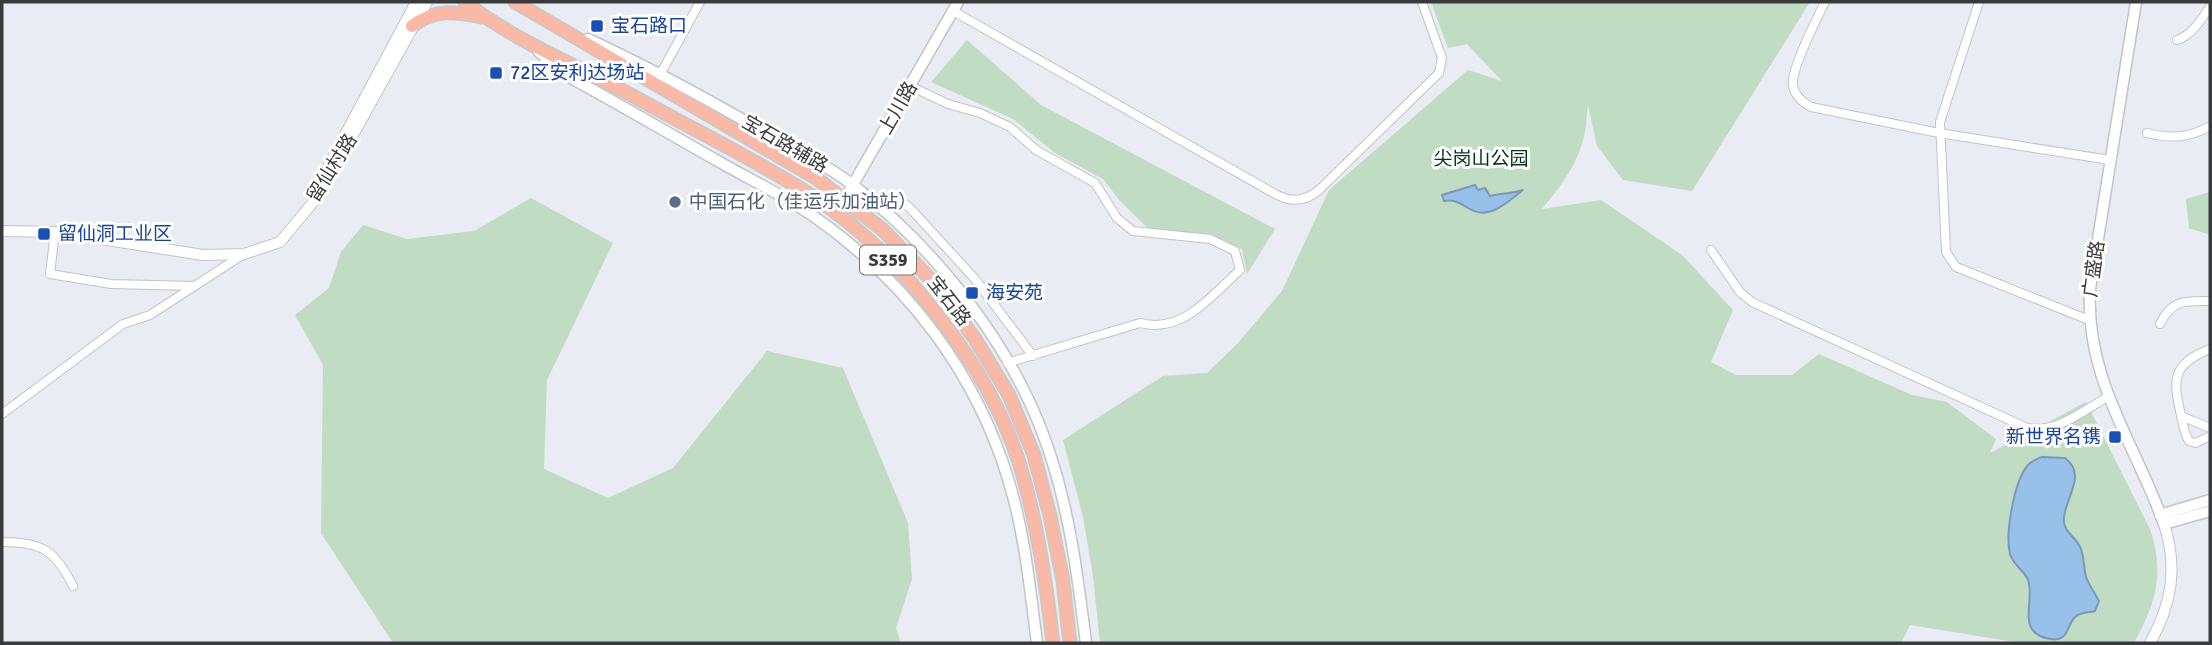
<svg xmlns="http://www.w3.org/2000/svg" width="2212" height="645" viewBox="0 0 2212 645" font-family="Signika,'Noto Sans SC',sans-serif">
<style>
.green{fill:#c0dcc3}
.water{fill:#98c1ea;stroke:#7c98b6;stroke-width:2}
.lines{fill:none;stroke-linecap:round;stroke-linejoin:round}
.minor-casing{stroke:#c1c4c9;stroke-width:10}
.tertiary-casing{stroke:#c1c4c9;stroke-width:12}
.secondary-casing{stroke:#c1c4c9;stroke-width:13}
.primary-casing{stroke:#c8c8c8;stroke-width:15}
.minor{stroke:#fff;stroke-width:8}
.tertiary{stroke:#fff;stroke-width:10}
.secondary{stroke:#fff;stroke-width:10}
.primary{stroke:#f9b9a7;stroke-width:12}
.transit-dot{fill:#1a4fb4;stroke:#fff;stroke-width:2.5}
.service-dot{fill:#5c6f8a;stroke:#fff;stroke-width:2.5}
.labels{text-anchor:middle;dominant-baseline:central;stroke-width:6;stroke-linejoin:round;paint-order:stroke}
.shield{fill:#fff;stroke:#747576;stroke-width:2}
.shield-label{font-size:18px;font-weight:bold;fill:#393a3c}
.transit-label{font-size:19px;fill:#164399;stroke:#fff;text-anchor:start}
.street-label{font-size:19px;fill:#393a3c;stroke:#fff}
.park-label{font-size:19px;fill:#003511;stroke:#fff}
.service-label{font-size:19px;fill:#4e5e75;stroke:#fff;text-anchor:start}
</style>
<rect width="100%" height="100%" fill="#e9ecf2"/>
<g class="green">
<path d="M1431 2H1810L1692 191 1623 180 1597 146 1588 105C1586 114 1587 124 1585 132 1578 165 1562 184 1542 209L1601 200 1682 255 1733 310 1711 362 1736 375H1792L1819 354 1912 395 1947 402 1996 439 1990 453 2086 402 2150 529C2165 574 2156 603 2134 643H2021L1910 625 1901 643H1100L1093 576 1083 517 1063 440 1163 376 1207 373 1238 343 1282 291 1329 190 1468 70 1502 81 1467 44 1448 48Z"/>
<polygon points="967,40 1041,105 1275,229 1247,274 1242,249 1211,234 1150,230 1120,201 1103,179 1055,153 1013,119 931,82"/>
<polygon points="2210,192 2210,235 2189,228 2186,199"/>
<polygon points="531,198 613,243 547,380 544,469 608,498 673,468 767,351 843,368 908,523 912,579 896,628 901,643 393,643 321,533 323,365 295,315 329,288 341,252 363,225 407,239 474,231"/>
</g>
<g class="water">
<path d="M1475 185 1478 190 1485 188 1490 196C1502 193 1511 194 1523 190 1508 201 1490 221 1470 209 1461 204 1455 199 1444 201L1442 195Z"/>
<path d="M2042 457 2065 458C2087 474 2066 497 2064 517 2062 530 2073 535 2079 545 2085 555 2083 566 2086 577 2089 585 2095 593 2099 601L2095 611C2088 613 2080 612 2075 617 2065 628 2069 642 2050 639 2014 633 2036 600 2028 580 2024 570 2013 565 2010 554 2005 534 2014 481 2028 465 2031 461 2037 459 2042 457Z"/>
</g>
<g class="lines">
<defs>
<g id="minor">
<path d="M1825 2C1817 19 1790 70 1793 86 1795 96 1802 102 1811 107L1939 133 2110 160"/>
<polyline points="1979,2 1940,122 1946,252 1956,267 2089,320"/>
<path d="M953 11 1277 195C1293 203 1307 201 1320 189L1439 73 1442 58 1422 2"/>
<path d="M2177 40C2192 35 2201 20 2210 7"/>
<polyline points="661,73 700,2"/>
<path d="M910 86 948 104 980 113 1010 127 1036 150 1095 183 1117 218 1133 231 1210 239 1235 251 1240 270C1211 296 1183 334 1140 323L1007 363"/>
<path d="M2147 133C2171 139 2189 138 2210 126"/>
<polyline points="899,199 910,208 975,279 1033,356"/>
<polyline points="55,232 50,274 111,284 194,286"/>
<path d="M1711 250 1740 292 1752 302 2025 427C2054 436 2084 410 2109 396"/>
<path d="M2160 324C2172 299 2185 301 2210 301"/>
<path d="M2210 349C2173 364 2172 378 2181 415 2183 424 2184 433 2189 441L2196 443 2210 436"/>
<polyline points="2,414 123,324 150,315 244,254"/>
<polyline points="2181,416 2210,428"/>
<path d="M2 542C42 542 55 550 73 586"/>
</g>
<g id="tertiary">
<polyline points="316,189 416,2"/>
<polyline points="2,231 55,232 203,255 244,254 280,242 320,194 427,2"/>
<path d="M2150 643C2172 604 2178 567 2164 524"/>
</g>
<g id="secondary">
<path d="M2136 2 2090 289C2085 379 2135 443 2164 524L2210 511"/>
<path d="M588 39C646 66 702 96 757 128 790 146 823 163 853 185 937 249 1016 350 1049 451 1070 513 1078 579 1086 643"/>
<path d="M539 52 564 74C615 102 665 131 716 160 749 179 785 196 816 218 908 283 977 374 1009 482 1025 535 1030 589 1037 643"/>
<polyline points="836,214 958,2"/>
<polyline points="2160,515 2210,500"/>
</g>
<g id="primary">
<path d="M465 2C514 41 580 67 635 97 692 129 752 158 806 192 895 247 987 362 1019 462 1037 521 1046 582 1053 643"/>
<polyline points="515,2 816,178 883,230 936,285 975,339 1009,395 1034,455 1050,516 1063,581 1070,643"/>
<path d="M412 26C434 9 455 11 481 17"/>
</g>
</defs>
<use href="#minor" class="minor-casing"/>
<use href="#tertiary" class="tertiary-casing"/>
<use href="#secondary" class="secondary-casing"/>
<use href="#primary" class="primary-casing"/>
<use href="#minor" class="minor"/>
<use href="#tertiary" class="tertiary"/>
<use href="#secondary" class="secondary"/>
<use href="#primary" class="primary"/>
</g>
<g class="transit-dot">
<rect x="590" y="19" width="14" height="14" rx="3.5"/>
<rect x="489" y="66" width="14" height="14" rx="3.5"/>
<rect x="37" y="227" width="14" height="14" rx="3.5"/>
<rect x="965" y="286" width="14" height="14" rx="3.5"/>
<rect x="2108" y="430" width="14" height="14" rx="3.5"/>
</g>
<circle class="service-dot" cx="675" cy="202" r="7"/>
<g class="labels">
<rect class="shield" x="860" y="245.5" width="56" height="29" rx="5"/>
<g class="shield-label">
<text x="888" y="260">S359</text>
</g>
<g class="transit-label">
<text x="611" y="26">宝石路口</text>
<text x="510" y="73">72区安利达场站</text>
<text x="58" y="234">留仙洞工业区</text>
<text x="986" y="293">海安苑</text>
<text x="2101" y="437" text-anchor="end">新世界名镌</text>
</g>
<g class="street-label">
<text transform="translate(898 108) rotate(-60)">上川路</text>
<text transform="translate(785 144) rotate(30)">宝石路辅路</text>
<text transform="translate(332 168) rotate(-58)">留仙村路</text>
<text transform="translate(2094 269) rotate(-82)">广盛路</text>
<text transform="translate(949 301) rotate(52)">宝石路</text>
</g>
<g class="park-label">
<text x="1481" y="159">尖岗山公园</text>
</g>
<g class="service-label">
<text x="689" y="202">中国石化（佳运乐加油站）</text>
</g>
</g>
<rect width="2212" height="645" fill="none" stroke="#393a3c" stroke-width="7"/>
</svg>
